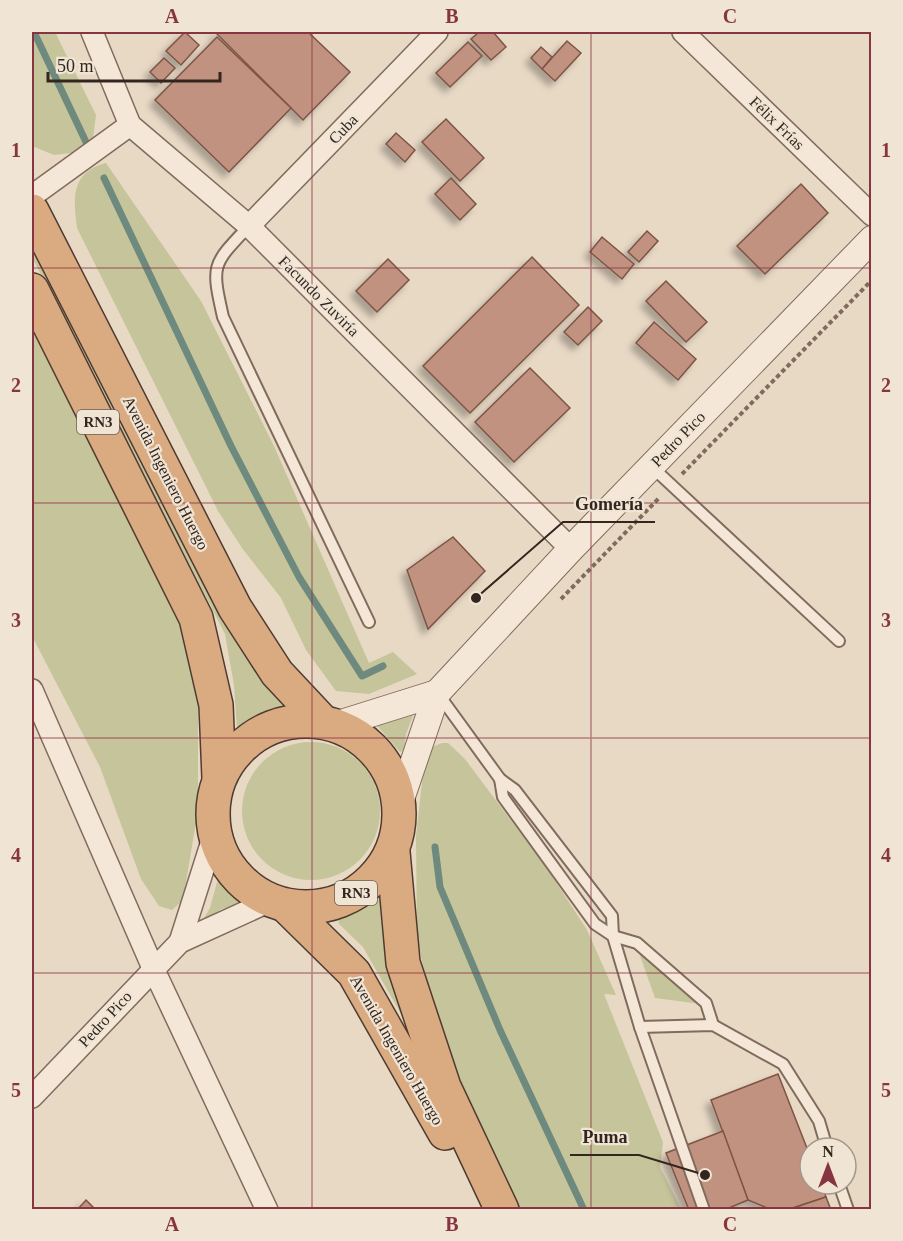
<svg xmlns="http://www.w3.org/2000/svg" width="903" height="1241" viewBox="0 0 903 1241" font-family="Georgia,serif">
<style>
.green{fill:#c5c49a}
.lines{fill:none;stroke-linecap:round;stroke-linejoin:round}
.stream{stroke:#6e897e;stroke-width:7}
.building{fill:#c19280;stroke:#7d5446;stroke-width:1.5;filter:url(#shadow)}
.service-casing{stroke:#816b5d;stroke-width:14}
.minor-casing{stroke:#816b5d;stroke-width:24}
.tertiary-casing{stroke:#816b5d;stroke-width:28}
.trunk-casing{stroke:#4f3b31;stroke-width:36}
.path{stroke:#816b5d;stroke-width:4;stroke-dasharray:4.5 3;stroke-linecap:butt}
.service{stroke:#f4e7d7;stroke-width:10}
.minor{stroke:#f4e7d7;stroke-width:21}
.tertiary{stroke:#f4e7d7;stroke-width:26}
.trunk{stroke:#daaa81;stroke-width:33}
.grid{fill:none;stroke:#883542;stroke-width:1.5;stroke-opacity:0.55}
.labels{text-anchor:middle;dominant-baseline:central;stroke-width:4.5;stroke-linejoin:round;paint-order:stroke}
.shield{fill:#f0e4d4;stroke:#6c5f55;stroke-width:1.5}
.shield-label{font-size:15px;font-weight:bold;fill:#33261f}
.street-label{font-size:16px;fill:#33261f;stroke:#f0e4d4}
.leader{fill:none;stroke:#33261f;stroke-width:2}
.callout-dot{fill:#33261f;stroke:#f0e4d4;stroke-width:2}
.callout-label{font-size:18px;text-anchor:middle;font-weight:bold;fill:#33261f;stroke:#f0e4d4;stroke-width:4.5;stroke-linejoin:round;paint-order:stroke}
.neatline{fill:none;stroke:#883542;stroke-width:2}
.grid-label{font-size:20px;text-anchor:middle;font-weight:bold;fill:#883542}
</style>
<defs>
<filter id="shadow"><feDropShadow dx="-5.5" dy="5.5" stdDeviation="3" flood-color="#0004"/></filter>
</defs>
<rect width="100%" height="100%" fill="#e8d9c5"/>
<g class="green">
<polygon points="32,32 55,32 96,115 93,138 79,152 54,155 32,146"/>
<path d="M106 163 201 301 274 446 369 663 393 652 417 674 369 694 336 691 306 650 281 598 242 548 218 511 77 228C73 198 71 172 106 163Z"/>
<polygon points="32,236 286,704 284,708 254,717 242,728 237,728 234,685 225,634 32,257"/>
<polygon points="32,325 186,632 198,706 198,810 183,900 172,910 159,906 141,879 100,767 32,636"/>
<polygon points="414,713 406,734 404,750 400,752 374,722"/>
<circle cx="311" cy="811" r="69"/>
<polygon points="442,743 448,743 465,759 548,870 587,930 616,995 604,994 663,1142 660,1167 681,1209 511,1209 492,1167 428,989 417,938 416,836 424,764 432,747"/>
<polygon points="223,874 249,902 221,909 204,922 203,920 210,908 219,875"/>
<polygon points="384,895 412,1017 405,1021 363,947 339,924 338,918 375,902"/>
<polygon points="638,950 701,1004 655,998"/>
</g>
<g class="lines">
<g class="stream">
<polyline points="34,32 86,142"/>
<polyline points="104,178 231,446 299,577 362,676 383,666"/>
<polyline points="435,847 440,887 500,1030 584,1210"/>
</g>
</g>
<g class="building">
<polygon points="185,32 199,45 181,65 166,51"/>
<polygon points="215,32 308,32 350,72 303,120"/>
<polygon points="479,32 493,32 506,47 491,60 471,39"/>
<polygon points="217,37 291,108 229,172 155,100"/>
<polygon points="567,41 581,53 555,81 542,69"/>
<polygon points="468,42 482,56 450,87 436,73"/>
<polygon points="541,47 552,57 542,69 531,58"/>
<polygon points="164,58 175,68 161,83 150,72"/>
<polygon points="446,119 484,158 460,181 422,142"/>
<polygon points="396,133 415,150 405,162 386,144"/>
<polygon points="451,178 476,204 460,220 435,194"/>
<polygon points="801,184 828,213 765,274 737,246"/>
<polygon points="647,231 658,241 639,262 628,252"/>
<polygon points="602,237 634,264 622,279 590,252"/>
<polygon points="532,257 579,305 470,413 423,366"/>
<polygon points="388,259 409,280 377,312 356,291"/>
<polygon points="666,281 707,322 686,342 646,301"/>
<polygon points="588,307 602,321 578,345 564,332"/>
<polygon points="654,322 696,359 678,380 636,343"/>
<polygon points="530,368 570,408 514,462 475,422"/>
<polygon points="453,537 485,571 428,629 407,570"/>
<polygon points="778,1074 810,1156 810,1184 821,1184 826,1197 787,1210 772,1210 748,1200 711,1100"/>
<polygon points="723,1131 748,1200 724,1210 689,1210 666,1153"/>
<polygon points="826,1197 831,1210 787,1210"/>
<polygon points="86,1200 96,1210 77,1210"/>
</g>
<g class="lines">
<defs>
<g id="service">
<path d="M249 226C212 265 211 264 223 317L369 622"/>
<polyline points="651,466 839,641"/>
<polyline points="439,695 500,779 515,790 612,916 613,936 640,1027 704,1210"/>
<polyline points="500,779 503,797 595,924 613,936 637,943 706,1003 713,1025"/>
<polyline points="640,1027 713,1025 783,1064 819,1121 827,1148"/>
<polyline points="839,1184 848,1210"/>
</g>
<g id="minor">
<polyline points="92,32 130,125 249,226 571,549"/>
<polyline points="683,32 872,215"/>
<polyline points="32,196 130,125"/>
<polyline points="249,226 437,32"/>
<polyline points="32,690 153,968 267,1210"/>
<polyline points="180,942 214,835"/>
<polyline points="32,1097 180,942 270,901"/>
</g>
<g id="tertiary">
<polyline points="335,725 437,693"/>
<polyline points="400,802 437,693 571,549 872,239"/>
</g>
<g id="trunk">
<polyline points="32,211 235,608 277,673 322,721"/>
<polyline points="32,290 196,618 216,705 219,778"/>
<circle cx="306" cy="814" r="93"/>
<polyline points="393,852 403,963 444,1087 502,1210"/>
<polyline points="286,906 354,973 445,1133"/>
</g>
</defs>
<use href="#service" class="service-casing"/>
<use href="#minor" class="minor-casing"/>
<use href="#tertiary" class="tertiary-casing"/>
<use href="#trunk" class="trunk-casing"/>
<g class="path">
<polyline points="682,474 872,280"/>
<polyline points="561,599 660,497"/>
</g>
<use href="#service" class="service"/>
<use href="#minor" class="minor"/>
<use href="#tertiary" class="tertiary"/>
<use href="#trunk" class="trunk"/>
</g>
<path class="grid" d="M312 32V1210M591 32V1210M32 268H872M32 503H872M32 738H872M32 973H872"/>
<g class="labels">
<g class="shield">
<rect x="77" y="410" width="42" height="24" rx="4.5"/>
<rect x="335" y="881" width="42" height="24" rx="4.5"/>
</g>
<g class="shield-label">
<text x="98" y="422">RN3</text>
<text x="356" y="893">RN3</text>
</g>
<g class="street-label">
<text transform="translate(777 123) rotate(44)">Félix Frías</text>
<text transform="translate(343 129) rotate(-46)">Cuba</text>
<text transform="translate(319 296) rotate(45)">Facundo Zuviría</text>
<text transform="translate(678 439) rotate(-46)">Pedro Pico</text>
<text transform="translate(166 473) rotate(63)">Avenida Ingeniero Huergo</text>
<text transform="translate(105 1019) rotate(-47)">Pedro Pico</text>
<text transform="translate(397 1050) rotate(60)">Avenida Ingeniero Huergo</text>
</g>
</g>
<path class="leader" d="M476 598L563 522H655M705 1175L639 1155H570"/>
<g class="callout-dot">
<circle cx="476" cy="598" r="6"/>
<circle cx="705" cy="1175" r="6"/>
</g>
<g class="callout-label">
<text x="609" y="510">Gomería</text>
<text x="605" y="1143">Puma</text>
</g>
<rect width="903" height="1241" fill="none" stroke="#f0e4d4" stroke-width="66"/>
<g transform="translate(828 1166)"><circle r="28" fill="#f0e4d4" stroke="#a4988c" stroke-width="1.5"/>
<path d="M0-4.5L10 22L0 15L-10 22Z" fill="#883542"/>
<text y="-9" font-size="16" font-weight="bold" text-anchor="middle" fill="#33261f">N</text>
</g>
<path d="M48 72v9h172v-9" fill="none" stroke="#33261f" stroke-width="3"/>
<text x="57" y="72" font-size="18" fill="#33261f" stroke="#f0e4d4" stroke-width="4.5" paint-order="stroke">50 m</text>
<rect x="33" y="33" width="837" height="1175" class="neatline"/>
<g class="grid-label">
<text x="172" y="23">A</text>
<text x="452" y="23">B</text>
<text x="730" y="23">C</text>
<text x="16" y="157">1</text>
<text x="886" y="157">1</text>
<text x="16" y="392">2</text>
<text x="886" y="392">2</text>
<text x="16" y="627">3</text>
<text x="886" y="627">3</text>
<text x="16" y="862">4</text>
<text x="886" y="862">4</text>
<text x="16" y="1097">5</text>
<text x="886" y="1097">5</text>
<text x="172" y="1231">A</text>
<text x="452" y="1231">B</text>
<text x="730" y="1231">C</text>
</g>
</svg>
